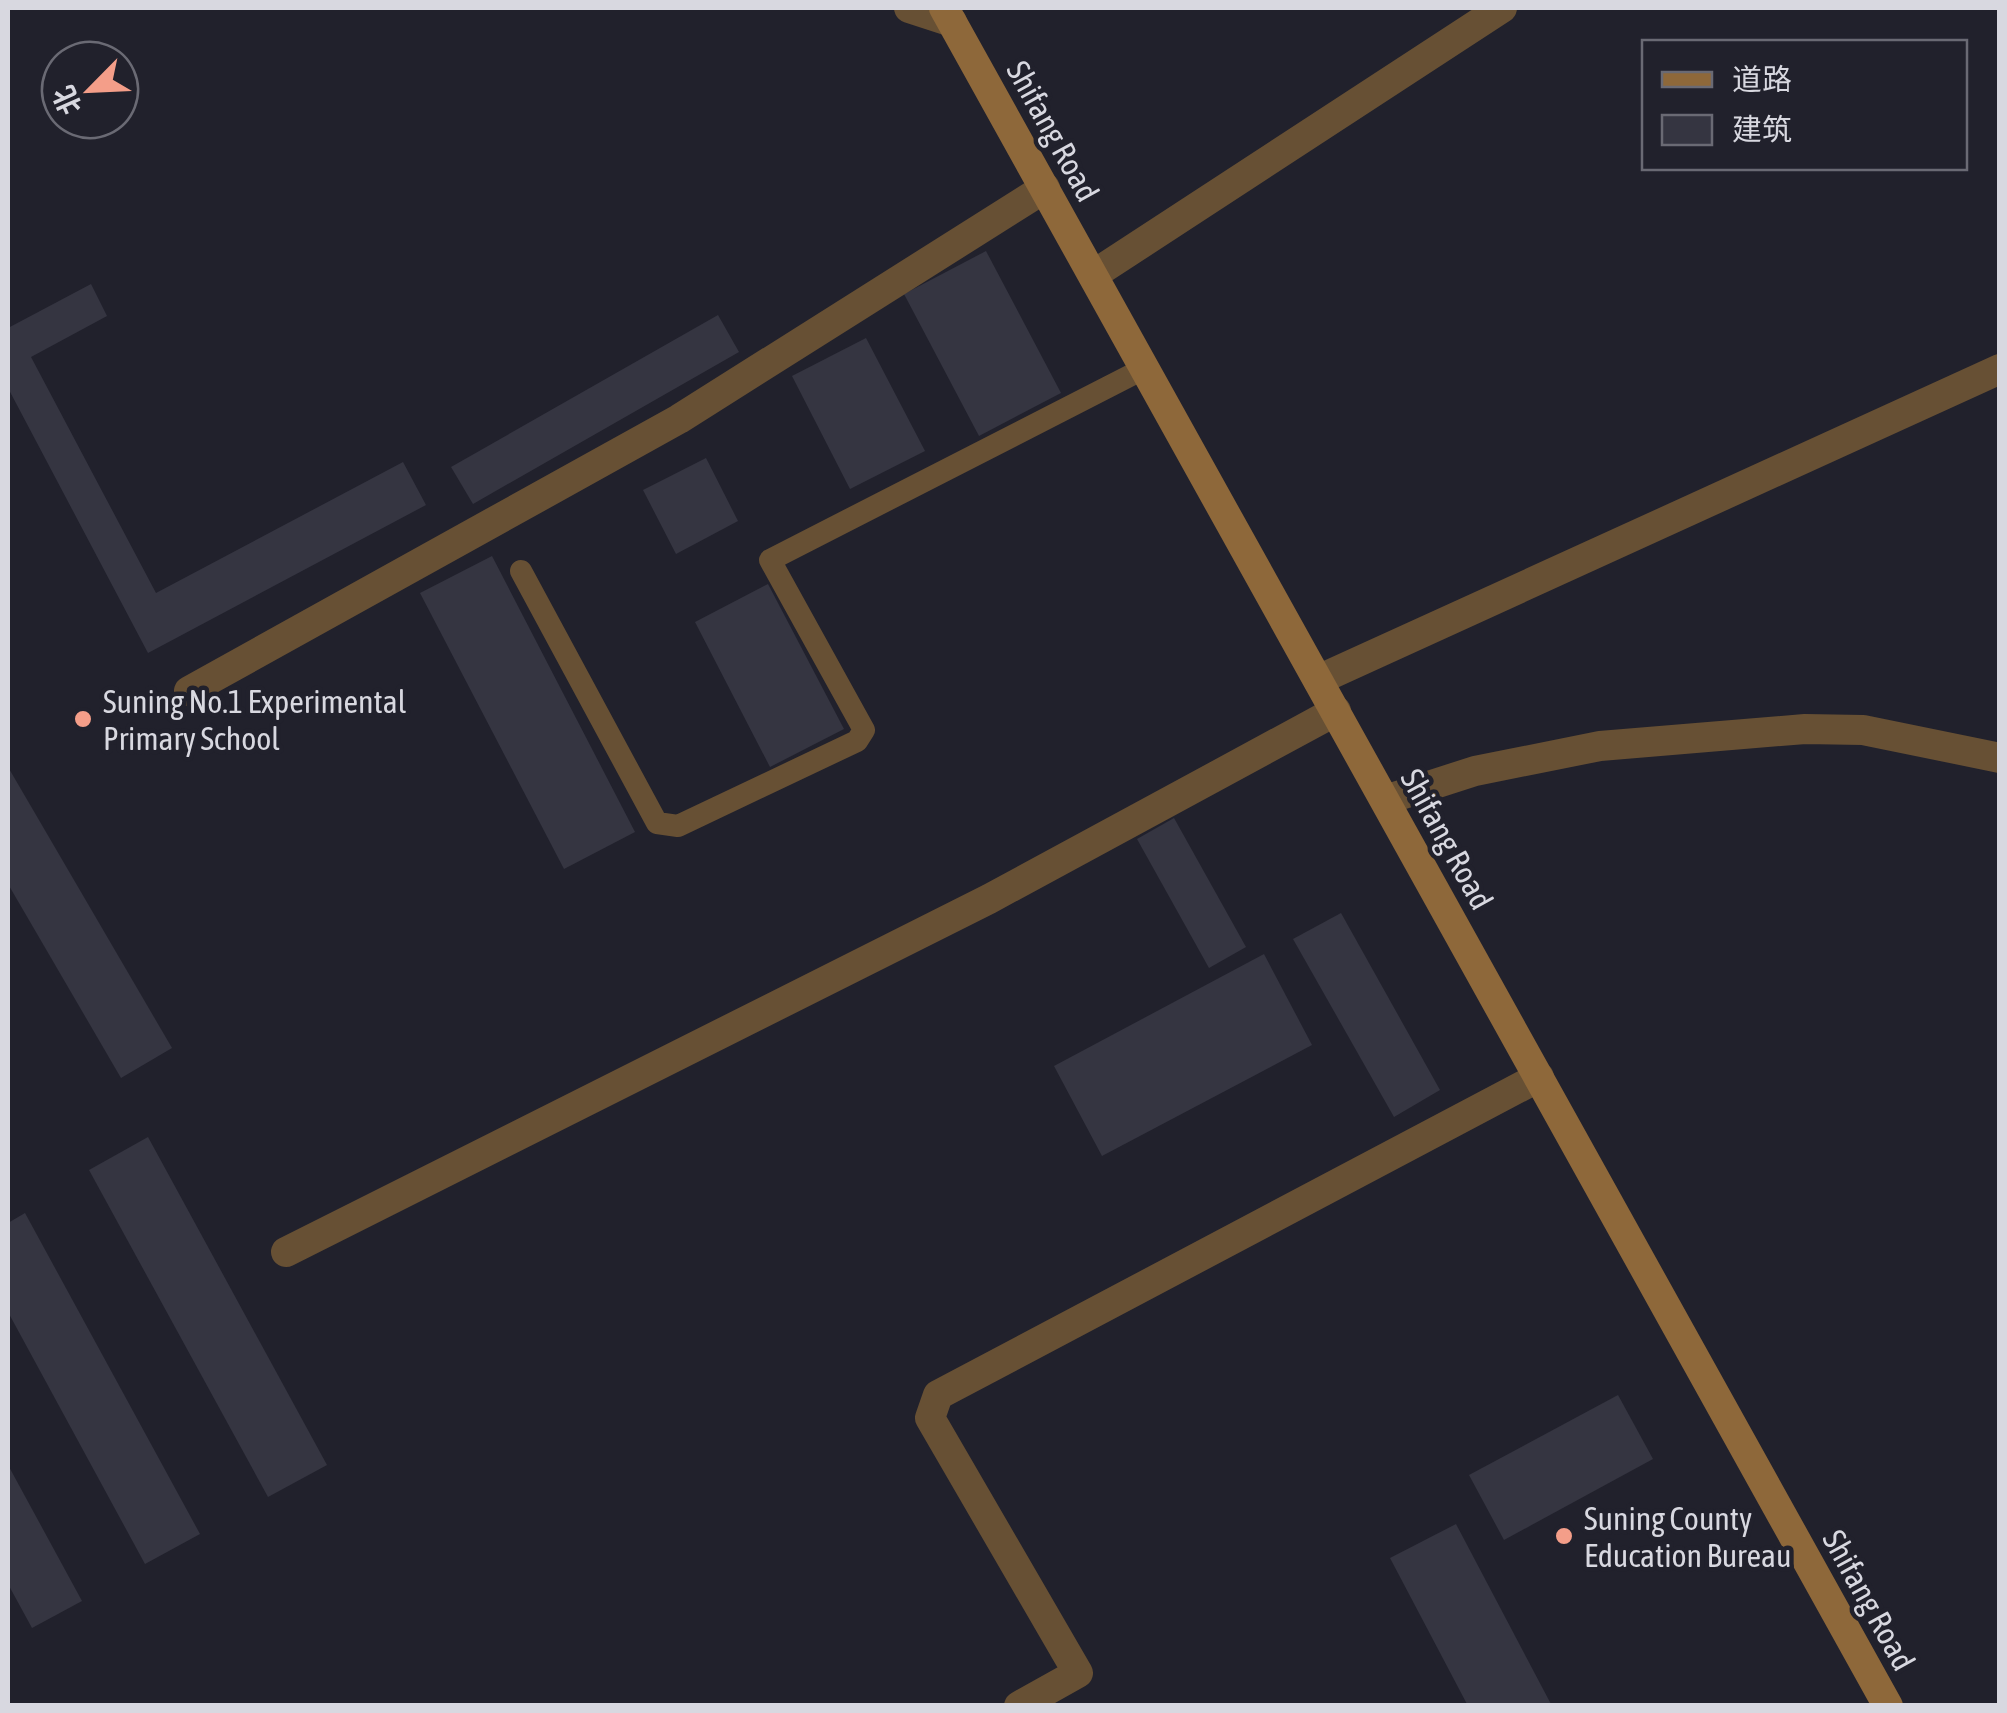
<svg xmlns="http://www.w3.org/2000/svg" width="2007" height="1713" viewBox="0 0 2007 1713" font-family="'Asap Condensed','Noto Sans SC',sans-serif">
<style>
.building{fill:#353541}
.lines{fill:none;stroke-linecap:round;stroke-linejoin:round}
.lane{stroke:#675034;stroke-width:22}
.street{stroke:#675034;stroke-width:30}
.secondary{stroke:#8e683a;stroke-width:30}
.poi-dot{fill:#f49e89;stroke:#21212c;stroke-width:4}
.labels{text-anchor:middle;dominant-baseline:central;stroke-width:9;stroke-linejoin:round;paint-order:stroke}
.street-label{font-size:32px;fill:#d8d8e0;stroke:#21212c}
.poi-label{font-size:32px;fill:#d8d8e0;stroke:#21212c;text-anchor:start}
</style>
<rect width="100%" height="100%" fill="#21212c"/>
<g class="building">
<polygon points="986,251 1061,393 979,436 904,294"/>
<polygon points="91,284 107,316 31,357 156,593 403,462 426,505 148,653 8,388 8,328"/>
<polygon points="718,315 739,352 473,504 451,467"/>
<polygon points="866,338 925,451 850,489 792,376"/>
<polygon points="706,458 738,521 676,554 643,490"/>
<polygon points="492,556 635,832 564,869 420,593"/>
<polygon points="768,584 844,729 770,767 695,622"/>
<polygon points="8,767 172,1048 121,1078 8,884"/>
<polygon points="1174,818 1246,947 1209,968 1137,839"/>
<polygon points="1341,913 1440,1090 1394,1117 1293,939"/>
<polygon points="1264,954 1312,1045 1102,1156 1054,1066"/>
<polygon points="148,1137 327,1465 268,1497 89,1170"/>
<polygon points="25,1213 200,1534 145,1564 8,1312 8,1223"/>
<polygon points="1618,1395 1653,1459 1504,1540 1469,1475"/>
<polygon points="8,1465 82,1601 32,1628 8,1584"/>
<polygon points="1456,1524 1552,1706 1468,1706 1390,1558"/>
</g>
<g class="lines">
<polyline class="lane" points="521,571 657,823 678,826 857,741 864,730 770,560 1145,368"/>
<g class="street">
<polyline points="909,8 952,22"/>
<polyline points="1093,275 1502,8"/>
<polyline points="1318,680 2000,369"/>
<polyline points="189,691 679,419 1045,188"/>
<polyline points="1385,800 1475,771 1600,746 1805,729 1863,730 2000,758"/>
<polyline points="286,1252 989,899 1336,711"/>
<polyline points="1019,1706 1078,1673 930,1418 938,1395 1539,1077"/>
</g>
<polyline class="secondary" points="944,8 1888,1706"/>
</g>
<g class="poi-dot">
<circle cx="83" cy="719" r="10"/>
<circle cx="1564" cy="1536" r="10"/>
</g>
<g class="labels">
<g class="street-label">
<text transform="translate(1053 131) rotate(61)">Shifang Road</text>
<text transform="translate(1447 839) rotate(61)">Shifang Road</text>
<text transform="translate(1869 1600) rotate(61)">Shifang Road</text>
</g>
<g class="poi-label">
<text x="103" y="701">Suning No.1 Experimental<tspan x="103" dy="37">Primary School</tspan></text>
<text x="1584" y="1518">Suning County<tspan x="1584" dy="37">Education Bureau</tspan></text>
</g>
</g>
<rect width="2007" height="1713" fill="none" stroke="#d8d8e0" stroke-width="20"/>
<rect x="1642" y="40" width="325" height="130" fill="#21212c" stroke="#6a6a74" stroke-width="2.5"/>
<rect x="1662" y="72" width="50" height="15" fill="#8e683a" stroke="#6a6a74" stroke-width="2.5"/>
<text x="1732" y="90" font-size="30" fill="#d8d8e0">道路</text>
<rect x="1662" y="115" width="50" height="30" fill="#353541" stroke="#6a6a74" stroke-width="2.5"/>
<text x="1732" y="140" font-size="30" fill="#d8d8e0">建筑</text>
<g transform="translate(90 90) rotate(246)"><circle r="48" fill="#21212c" stroke="#6a6a74" stroke-width="2.5"/>
<path d="M0-8L18 38L0 25L-18 38Z" fill="#f49e89"/>
<text y="-15" font-size="28" font-weight="bold" text-anchor="middle" fill="#d8d8e0">北</text>
</g>
</svg>
